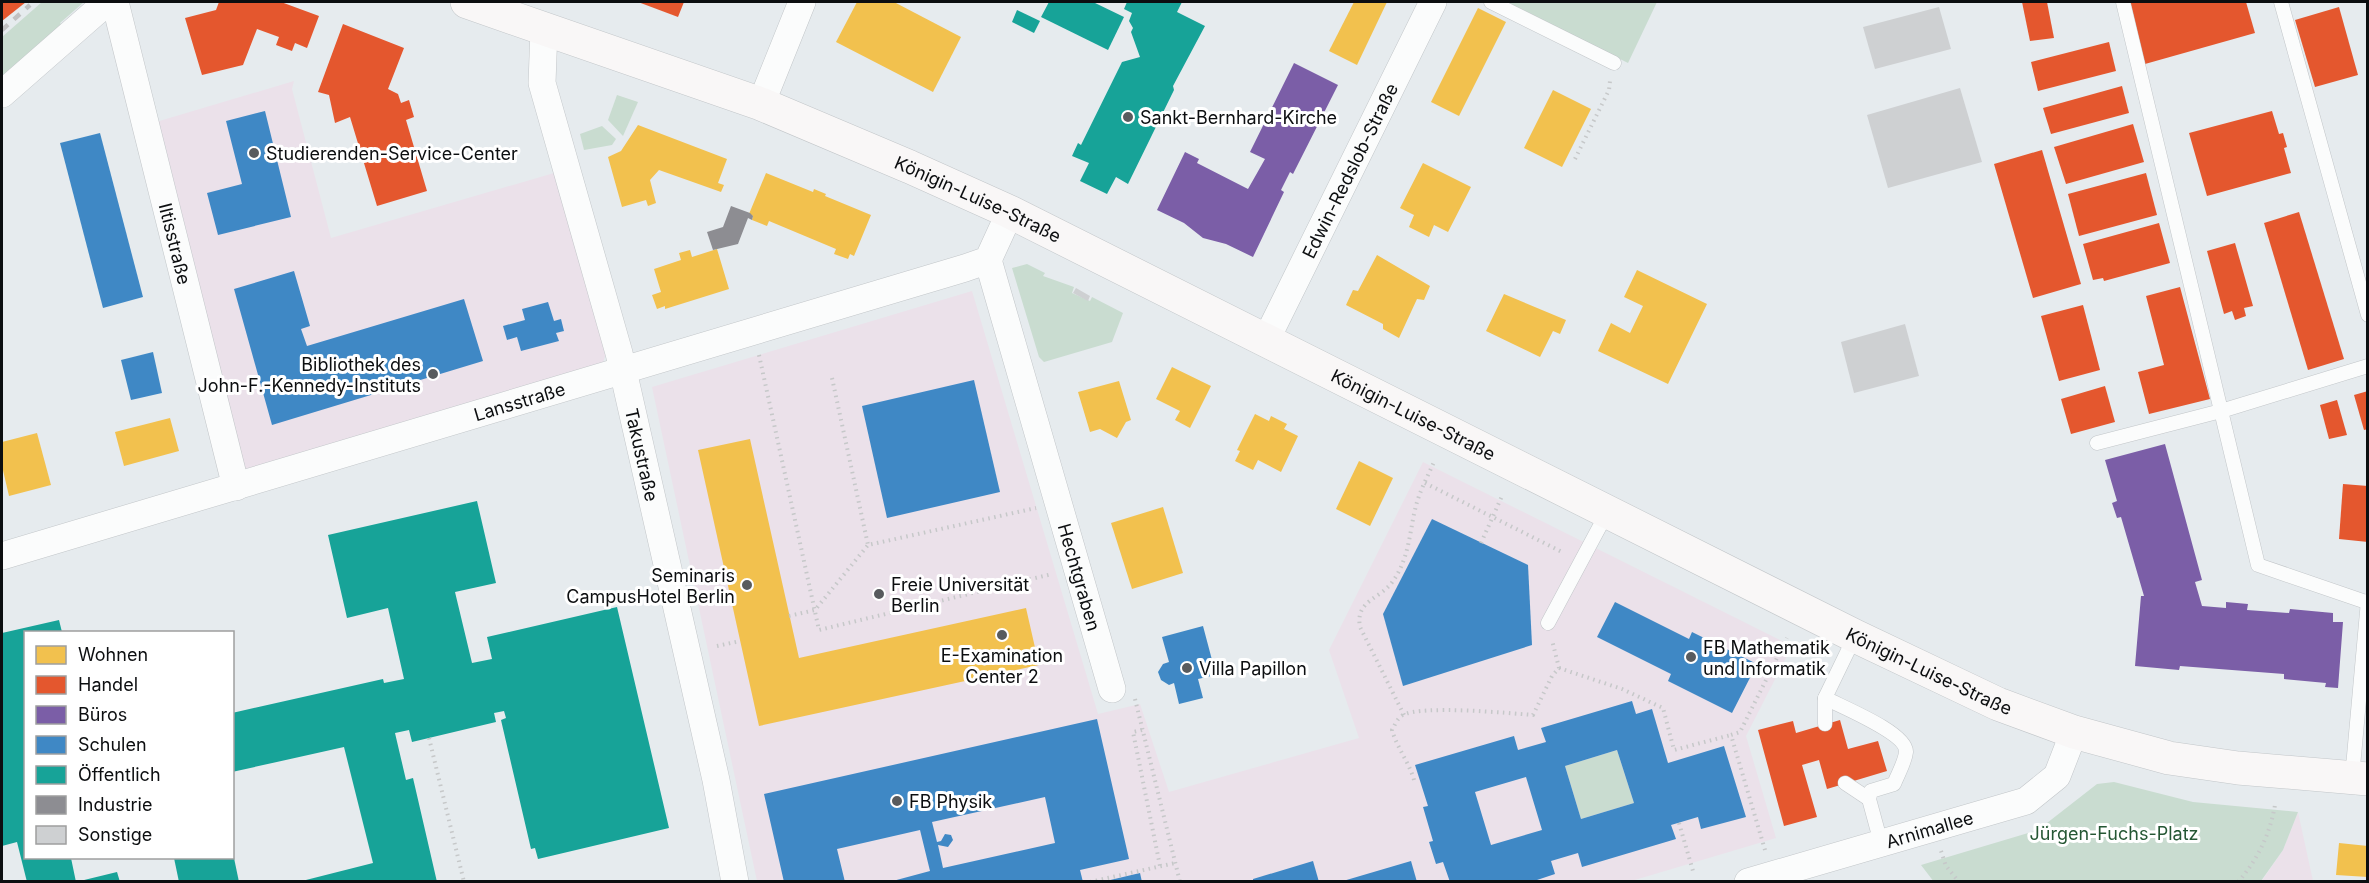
<svg xmlns="http://www.w3.org/2000/svg" width="2369" height="883" viewBox="0 0 2369 883" font-family="Inter,sans-serif">
<style>
.education{fill:#ebe1ea}
.green{fill:#c9dcd0}
.homes{fill:#f2c14e}
.shops{fill:#e4572e}
.offices{fill:#7b5ea7}
.schools{fill:#3f88c5;fill-rule:evenodd}
.public{fill:#17a398}
.industry{fill:#8d8d92}
.building{fill:#ced0d2}
.lines{fill:none;stroke-linecap:round;stroke-linejoin:round}
.lane-casing{stroke:#c2c6c9;stroke-width:15}
.street-casing{stroke:#c2c6c9;stroke-width:28}
.secondary-casing{stroke:#c2c6c9;stroke-width:34}
.path{stroke:#c6c8c9;stroke-width:4;stroke-dasharray:1.5 4.5;stroke-linecap:butt}
.lane{stroke:#fbfcfc;stroke-width:14}
.street{stroke:#fbfcfc;stroke-width:27}
.secondary{stroke:#f9f7f7;stroke-width:33}
.rail{stroke:#c1c1c2;stroke-width:4.5;stroke-dasharray:8 8;stroke-linecap:butt}
.poi-dot{fill:#585b5e;stroke:#fff;stroke-width:2}
.labels{text-anchor:middle;dominant-baseline:central;stroke-width:6;stroke-linejoin:round;paint-order:stroke}
.poi-label{font-size:18px;fill:#0c0e10;stroke:#fff;text-anchor:start}
.street-label{font-size:18px;fill:#0c0e10;stroke:#fff}
.park-label{font-size:18px;fill:#255734;stroke:#fff}
</style>
<rect width="100%" height="100%" fill="#e6ebee"/>
<g class="education">
<polygon points="294,81 292,89 331,238 554,173 606,353 602,366 245,473 156,122"/>
<polygon points="972,291 1098,714 1140,704 1169,792 1359,738 1329,650 1423,462 1792,646 1746,736 1776,838 1628,882 757,881 652,387"/>
<polygon points="2298,812 2313,881 2261,882 2283,850"/>
</g>
<g class="green">
<polygon points="42,2 84,2 60,23 63,26 2,79 2,37"/>
<polygon points="1506,2 1657,2 1628,63"/>
<polygon points="617,95 638,102 623,136 608,120"/>
<polygon points="602,126 616,139 612,145 584,150 580,134"/>
<polygon points="1027,264 1045,273 1043,276 1074,287 1072,293 1090,301 1092,297 1123,313 1112,342 1044,362 1039,357 1012,268"/>
<polygon points="1617,750 1634,803 1581,819 1565,766"/>
<polygon points="2114,782 2193,802 2298,812 2283,850 2261,881 1934,882 1921,865 2038,830 2097,784"/>
</g>
<g class="homes">
<polygon points="857,2 894,2 961,37 933,92 836,42"/>
<polygon points="1354,2 1387,2 1357,65 1329,51"/>
<polygon points="1478,8 1506,22 1459,116 1431,102"/>
<polygon points="1553,90 1591,109 1562,167 1524,148"/>
<polygon points="638,125 727,159 718,183 724,185 721,192 659,170 650,180 656,203 648,206 646,200 622,207 608,157 621,151"/>
<polygon points="1423,163 1471,187 1448,232 1434,225 1429,237 1409,227 1414,215 1400,208"/>
<polygon points="766,173 813,192 814,189 826,194 825,196 871,215 854,256 850,254 848,259 834,254 836,249 769,221 767,226 752,220 753,216 749,214"/>
<polygon points="717,249 729,289 665,309 665,306 657,309 652,295 661,292 654,269 681,260 679,253 690,250 692,257"/>
<polygon points="1377,255 1430,286 1424,300 1417,299 1399,338 1383,329 1383,324 1346,305 1353,290 1358,291"/>
<polygon points="1637,270 1707,304 1668,384 1598,351 1611,323 1630,333 1643,306 1624,297"/>
<polygon points="1504,294 1566,320 1560,334 1553,331 1540,357 1486,331"/>
<polygon points="1172,367 1211,386 1190,428 1175,420 1180,411 1156,399"/>
<polygon points="1119,381 1131,420 1126,422 1117,438 1100,429 1090,432 1078,392"/>
<polygon points="1255,414 1269,421 1271,416 1287,424 1284,429 1298,436 1281,472 1258,460 1253,470 1235,461 1240,451 1237,450"/>
<polygon points="170,418 179,451 124,466 115,432"/>
<polygon points="37,433 51,485 9,496 2,466 2,442"/>
<polygon points="750,439 799,658 1026,608 1039,665 759,726 698,450"/>
<polygon points="1359,461 1393,478 1370,526 1336,509"/>
<polygon points="1163,507 1183,573 1132,589 1111,523"/>
<polygon points="2339,843 2368,846 2368,877 2336,875"/>
</g>
<g class="shops">
<polygon points="2,2 26,2 2,21"/>
<polygon points="219,2 281,2 319,16 307,48 295,43 292,51 276,45 279,37 257,29 243,65 202,75 185,18 216,10"/>
<polygon points="638,2 684,2 678,17"/>
<polygon points="2022,2 2047,2 2054,38 2030,41"/>
<polygon points="2128,2 2246,2 2255,33 2145,64"/>
<polygon points="2339,7 2358,75 2315,87 2295,20"/>
<polygon points="343,24 404,48 388,89 398,94 401,103 409,100 414,117 406,120 427,191 377,206 350,117 335,123 329,95 318,92"/>
<polygon points="2109,42 2116,71 2038,91 2031,62"/>
<polygon points="2122,86 2129,113 2051,134 2043,108"/>
<polygon points="2272,111 2279,134 2283,133 2287,147 2284,148 2291,173 2207,196 2189,133"/>
<polygon points="2133,124 2144,162 2066,184 2054,147"/>
<polygon points="2042,150 2081,284 2033,298 1994,164"/>
<polygon points="2146,173 2157,215 2079,236 2068,194"/>
<polygon points="2299,212 2344,359 2308,370 2264,223"/>
<polygon points="2159,223 2170,263 2104,281 2103,278 2093,280 2083,244"/>
<polygon points="2235,243 2253,306 2244,308 2246,316 2235,320 2232,311 2224,314 2207,251"/>
<polygon points="2180,287 2210,399 2149,414 2138,372 2164,365 2146,296"/>
<polygon points="2083,305 2100,370 2059,381 2041,316"/>
<polygon points="2105,386 2115,422 2071,434 2061,399"/>
<polygon points="2368,391 2368,429 2364,430 2354,395"/>
<polygon points="2337,400 2347,435 2329,439 2320,405"/>
<polygon points="2343,484 2368,486 2368,542 2339,539"/>
<polygon points="1840,720 1848,749 1878,741 1887,771 1827,789 1819,760 1802,765 1817,817 1784,826 1758,730 1793,721 1796,733"/>
</g>
<g class="offices">
<polygon points="1294,63 1338,85 1293,174 1290,172 1281,190 1284,192 1253,257 1226,244 1203,238 1184,223 1157,210 1185,152 1199,159 1197,163 1248,189 1265,159 1250,152"/>
<polygon points="2165,444 2202,580 2195,582 2202,606 2226,608 2226,602 2248,604 2247,610 2289,613 2290,609 2333,613 2333,622 2343,622 2338,688 2325,687 2326,683 2284,679 2284,674 2180,666 2179,670 2135,666 2141,596 2144,596 2121,517 2117,518 2112,503 2117,501 2105,460"/>
</g>
<g class="schools">
<polygon points="265,111 291,217 218,235 207,193 242,184 226,121"/>
<polygon points="100,133 143,297 103,308 60,143"/>
<polygon points="294,271 310,326 301,329 307,346 464,299 483,361 272,425 234,289"/>
<polygon points="548,302 554,321 561,319 564,331 556,333 559,341 521,351 517,337 507,340 503,326 525,320 522,309"/>
<polygon points="153,352 162,393 131,400 121,360"/>
<polygon points="974,380 1000,492 887,518 862,406"/>
<polygon points="1432,519 1528,565 1532,645 1403,686 1383,614"/>
<polygon points="1615,602 1689,639 1692,632 1757,664 1732,713 1668,681 1671,674 1597,637"/>
<polygon points="1203,626 1216,675 1198,679 1203,698 1179,704 1174,683 1169,685 1161,680 1158,672 1163,664 1169,662 1162,637"/>
<path d="M1632 701 1636 714 1652 709 1668 763 1724 746 1746 817 1701 829 1698 817 1671 825 1676 839 1582 867 1578 853 1551 861 1555 874 1531 882H1450L1443 862 1436 864 1429 842 1433 841 1423 807 1428 806 1415 765 1514 736 1518 750 1546 742 1541 728ZM1617 750 1634 803 1581 819 1565 766ZM1526 777 1542 830 1491 845 1475 792Z"/>
<path d="M1097 719 1129 859 1080 870 1083 882H889L930 871 920 830 837 849 845 882H784L764 794ZM1045 797 1055 843 943 868 938 845 948 847 953 840 951 835 945 834 941 841 937 842 932 822Z"/>
<polygon points="1313,861 1319,882 1253,882 1253,879"/>
<polygon points="1411,861 1417,882 1343,882 1343,881"/>
<polygon points="1140,873 1142,882 1106,882 1106,881"/>
</g>
<g class="public">
<polygon points="1049,2 1093,2 1124,17 1108,50 1041,17"/>
<polygon points="1127,2 1182,2 1177,12 1205,26 1173,86 1174,90 1128,184 1116,177 1107,194 1080,181 1089,163 1072,156 1078,143 1081,145 1122,62 1140,57 1131,32 1133,28 1129,21 1132,13 1124,9"/>
<polygon points="1017,10 1040,21 1034,33 1012,22"/>
<polygon points="477,501 496,583 455,592 472,663 492,659 487,637 617,607 669,828 538,859 535,848 531,849 501,720 506,718 504,711 494,713 496,722 412,742 409,730 395,733 406,780 413,778 437,882 298,882 373,863 344,747 232,772 232,713 383,679 384,683 404,679 388,608 347,618 328,535"/>
<polygon points="59,620 62,632 26,632 26,858 71,858 76,882 27,882 17,842 2,846 2,633"/>
<polygon points="174,858 234,858 239,882 179,882"/>
<polygon points="117,872 120,882 80,882 80,881"/>
</g>
<polygon class="industry" points="731,206 750,213 753,216 752,220 748,218 738,244 713,250 707,232 723,227"/>
<g class="building">
<polygon points="1939,7 1951,49 1875,69 1863,27"/>
<polygon points="1960,88 1982,162 1888,188 1867,115"/>
<polygon points="1076,288 1090,296 1088,301 1073,293"/>
<polygon points="1905,324 1919,376 1854,393 1841,342"/>
</g>
<g class="lines">
<defs>
<g id="lane">
<polyline points="1491,2 1614,63"/>
<polyline points="2123,2 2258,565 2366,602"/>
<polyline points="2281,2 2368,315"/>
<polyline points="2097,443 2221,411 2368,366"/>
<polyline points="1548,623 1608,511"/>
<path d="M1855 636 1825 698C1842 707 1907 733 1906 752 1905 762 1898 774 1894 784L1871 791 1869 799 1881 843"/>
<polyline points="1825,724 1825,698"/>
<polyline points="2352,778 2368,601"/>
<polyline points="1845,783 1869,799"/>
</g>
<g id="street">
<path id="s1" d="M115 2 236 487"/>
<path id="s2" d="M544 30 542 83 619 353 716 780 735 882"/>
<polyline points="2,94 107,2"/>
<polyline points="761,104 802,2"/>
<path id="s3" d="M988 260 1112 689"/>
<path id="s4" d="M1266 340 1433 2"/>
<path id="s5" d="M2 556 965 268 988 260 1010 212"/>
<path id="s6" d="M1748 882 2026 801 2057 776 2074 732"/>
</g>
<g id="secondary">
<path id="s7" d="M467 2 761 104 910 167 1010 212 1855 636 1998 704 2074 732 2169 758 2238 768 2368 779"/>
</g>
</defs>
<use href="#lane" class="lane-casing"/>
<use href="#street" class="street-casing"/>
<use href="#secondary" class="secondary-casing"/>
<g class="path">
<polyline points="1575,159 1609,90 1610,81"/>
<polyline points="759,355 819,630 1052,574"/>
<polyline points="832,378 868,545 1036,508"/>
<polyline points="1425,483 1564,553"/>
<polyline points="1481,543 1502,496"/>
<polyline points="789,616 815,610 868,545"/>
<polyline points="717,646 740,641"/>
<polyline points="1559,668 1622,689 1663,708 1674,750 1731,735"/>
<polyline points="1135,699 1180,882"/>
<path d="M1404 715 1360 627C1355 600 1381 599 1393 581 1412 554 1409 524 1419 496 1423 485 1429 473 1434 462"/>
<polyline points="1142,730 1133,732 1160,866"/>
<polyline points="429,738 464,882"/>
<path d="M1414 780C1409 762 1397 748 1392 730 1395 725 1397 718 1403 715 1422 705 1508 713 1533 715L1552 676 1559 668 1552 640"/>
<polyline points="1679,823 1693,871"/>
<polyline points="1765,850 1731,735 1740,732 1787,638"/>
<polyline points="1941,851 1946,866 1959,882"/>
<polyline points="1090,882 1175,863"/>
<path d="M2238 882C2258 859 2270 834 2275 805"/>
</g>
<use href="#lane" class="lane"/>
<use href="#street" class="street"/>
<use href="#secondary" class="secondary"/>
<polyline class="rail" points="2,30 30,5"/>
</g>
<g class="poi-dot">
<circle cx="1128" cy="117" r="6"/>
<circle cx="254" cy="153" r="6"/>
<circle cx="433" cy="374" r="6"/>
<circle cx="747" cy="585" r="6"/>
<circle cx="879" cy="594" r="6"/>
<circle cx="1002" cy="635" r="6"/>
<circle cx="1691" cy="657" r="6"/>
<circle cx="1187" cy="668" r="6"/>
<circle cx="897" cy="801" r="6"/>
</g>
<g class="labels">
<g class="poi-label">
<text x="1140" y="117">Sankt-Bernhard-Kirche</text>
<text x="266" y="153">Studierenden-Service-Center</text>
<text x="421" y="364" text-anchor="end">Bibliothek des<tspan x="421" dy="21">John-F.-Kennedy-Instituts</tspan></text>
<text x="735" y="575" text-anchor="end">Seminaris<tspan x="735" dy="21">CampusHotel Berlin</tspan></text>
<text x="891" y="584">Freie Universität<tspan x="891" dy="21">Berlin</tspan></text>
<text x="1703" y="647">FB Mathematik<tspan x="1703" dy="21">und Informatik</tspan></text>
<text x="1002" y="655" text-anchor="middle">E-Examination<tspan x="1002" dy="21">Center 2</tspan></text>
<text x="1199" y="668">Villa Papillon</text>
<text x="909" y="801">FB Physik</text>
</g>
<g class="street-label">
<text stroke="none"><textPath href="#s4" startOffset="189">Edwin-Redslob-Straße</textPath></text>
<text stroke="none"><textPath href="#s7" startOffset="548">Königin-Luise-Straße</textPath></text>
<text stroke="none"><textPath href="#s1" startOffset="249">Iltisstraße</textPath></text>
<text stroke="none"><textPath href="#s5" startOffset="540">Lansstraße</textPath></text>
<text stroke="none"><textPath href="#s7" startOffset="1034">Königin-Luise-Straße</textPath></text>
<text stroke="none"><textPath href="#s2" startOffset="438">Takustraße</textPath></text>
<text stroke="none"><textPath href="#s3" startOffset="330">Hechtgraben</textPath></text>
<text stroke="none"><textPath href="#s7" startOffset="1610">Königin-Luise-Straße</textPath></text>
<text stroke="none"><textPath href="#s6" startOffset="189">Arnimallee</textPath></text>
</g>
<g class="park-label">
<text x="2114" y="833">Jürgen-Fuchs-Platz</text>
</g>
</g>
<rect width="2369" height="883" fill="none" stroke="#0c0e10" stroke-width="6"/>
<rect x="24" y="631" width="210" height="228" fill="#ffffff" stroke="#9e9f9f" stroke-width="1.5"/>
<rect x="36" y="646" width="30" height="18" fill="#f2c14e" stroke="#9e9f9f" stroke-width="1.5"/>
<text x="78" y="661" font-size="18" fill="#0c0e10">Wohnen</text>
<rect x="36" y="676" width="30" height="18" fill="#e4572e" stroke="#9e9f9f" stroke-width="1.5"/>
<text x="78" y="691" font-size="18" fill="#0c0e10">Handel</text>
<rect x="36" y="706" width="30" height="18" fill="#7b5ea7" stroke="#9e9f9f" stroke-width="1.5"/>
<text x="78" y="721" font-size="18" fill="#0c0e10">Büros</text>
<rect x="36" y="736" width="30" height="18" fill="#3f88c5" stroke="#9e9f9f" stroke-width="1.5"/>
<text x="78" y="751" font-size="18" fill="#0c0e10">Schulen</text>
<rect x="36" y="766" width="30" height="18" fill="#17a398" stroke="#9e9f9f" stroke-width="1.5"/>
<text x="78" y="781" font-size="18" fill="#0c0e10">Öffentlich</text>
<rect x="36" y="796" width="30" height="18" fill="#8d8d92" stroke="#9e9f9f" stroke-width="1.5"/>
<text x="78" y="811" font-size="18" fill="#0c0e10">Industrie</text>
<rect x="36" y="826" width="30" height="18" fill="#ced0d2" stroke="#9e9f9f" stroke-width="1.5"/>
<text x="78" y="841" font-size="18" fill="#0c0e10">Sonstige</text>
</svg>
